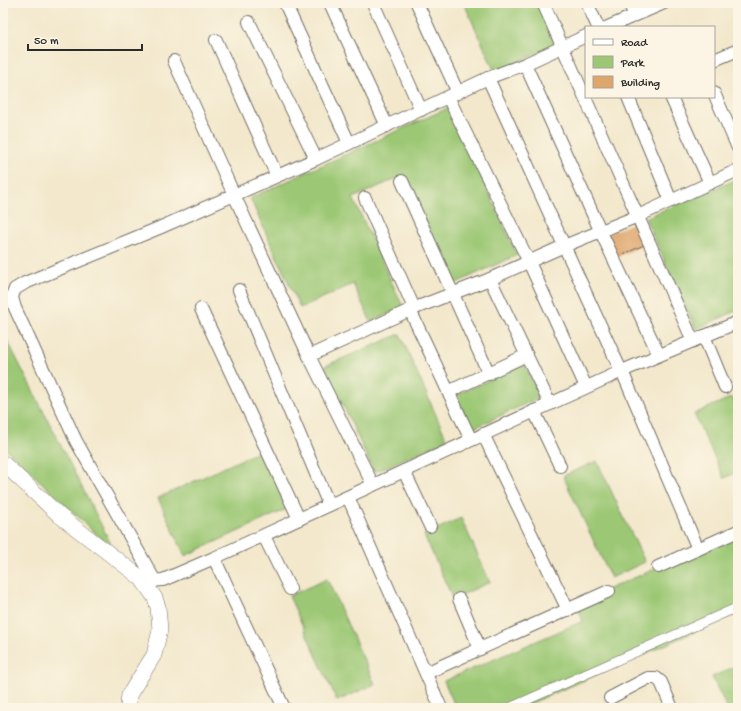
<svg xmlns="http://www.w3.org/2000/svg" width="741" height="711" viewBox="0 0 741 711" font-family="'Gochi Hand',sans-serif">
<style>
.green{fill:#9cc875;stroke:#647a50}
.building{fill:#dfa66c}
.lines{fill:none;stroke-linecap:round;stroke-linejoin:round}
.pedestrian-casing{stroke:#716d63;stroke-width:10}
.minor-casing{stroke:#716d63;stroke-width:14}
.tertiary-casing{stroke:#716d63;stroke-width:16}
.pedestrian{stroke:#fff;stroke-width:9}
.minor{stroke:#fff;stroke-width:12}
.tertiary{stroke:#fff;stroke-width:15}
</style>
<rect width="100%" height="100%" fill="#fcf5e5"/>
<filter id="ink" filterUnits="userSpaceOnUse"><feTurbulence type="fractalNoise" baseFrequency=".025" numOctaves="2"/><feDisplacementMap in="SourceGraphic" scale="8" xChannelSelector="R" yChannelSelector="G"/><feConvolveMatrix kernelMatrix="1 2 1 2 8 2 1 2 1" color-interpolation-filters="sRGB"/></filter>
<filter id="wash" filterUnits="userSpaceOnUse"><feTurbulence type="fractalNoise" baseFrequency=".012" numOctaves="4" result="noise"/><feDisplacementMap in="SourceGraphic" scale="16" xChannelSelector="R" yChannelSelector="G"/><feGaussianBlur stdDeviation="0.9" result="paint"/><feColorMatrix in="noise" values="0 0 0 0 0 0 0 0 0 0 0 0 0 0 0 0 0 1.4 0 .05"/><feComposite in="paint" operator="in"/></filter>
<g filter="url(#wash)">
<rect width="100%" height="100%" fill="#f3e8cc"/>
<g class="green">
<polygon points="464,3 538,3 556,45 495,72"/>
<polygon points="450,107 517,255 454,284 404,175 353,198 403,307 371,322 353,284 300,308 250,198"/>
<polygon points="738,179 738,310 696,329 645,218"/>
<polygon points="3,332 115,552 3,446"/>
<polygon points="400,334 447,440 374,472 325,366"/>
<polygon points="524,364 540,397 472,429 456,395"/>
<polygon points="732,397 738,410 738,472 724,478 694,414"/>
<polygon points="262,450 289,508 185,556 158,498"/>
<polygon points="597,461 645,562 611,578 563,476"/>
<polygon points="461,518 490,582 453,599 424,535"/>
<polygon points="738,533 738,613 520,708 456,708 444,681 583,621 576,603"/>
<polygon points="327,579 375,684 337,701 289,596"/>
<polygon points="738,665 738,708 727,708 712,677"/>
</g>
<g id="blocks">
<polygon class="building" points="633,223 644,245 615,258 605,235"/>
</g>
</g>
<g filter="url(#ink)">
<use href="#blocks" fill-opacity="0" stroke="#716d63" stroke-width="1"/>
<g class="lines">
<defs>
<polyline id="pedestrian" points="509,708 738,607"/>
<g id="minor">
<polyline points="285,3 349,143"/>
<polyline points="330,3 387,126"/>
<polyline points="373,3 421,110"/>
<polyline points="417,3 458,93"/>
<polyline points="543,3 693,341"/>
<polyline points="587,3 598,27"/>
<polyline points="629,3 635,15"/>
<polyline points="249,22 316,159"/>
<polyline points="608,27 664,3"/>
<polyline points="216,40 277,176"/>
<polyline points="714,60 738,50"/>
<polyline points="174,61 234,195 309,356 373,485"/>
<polyline points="525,64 600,230 659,355"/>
<polyline points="488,78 621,371"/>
<polyline points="714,93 738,148"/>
<polyline points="448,97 529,262 586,387"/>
<polyline points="628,97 671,201"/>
<polyline points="671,97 710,183"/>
<polyline points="402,181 489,374"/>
<polyline points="365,198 414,308"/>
<polyline points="490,279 550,404"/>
<polyline points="239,290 329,505"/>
<polyline points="201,309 299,519"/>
<polyline points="410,310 471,440"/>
<polyline points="704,336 725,387"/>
<polyline points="309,356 410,310 490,279 564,246 638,216 738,170"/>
<polyline points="622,371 698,549"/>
<polyline points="448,392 527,355"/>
<polyline points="534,411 560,466"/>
<polyline points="483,434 568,610"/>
<polyline points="404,471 430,526"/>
<polyline points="348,497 441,708"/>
<polyline points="264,536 290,589"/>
<polyline points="214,558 284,708"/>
<polyline points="658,567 738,531"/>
<polyline points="149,581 163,580 214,558 622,371 738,322"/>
<polyline points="155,581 76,441 15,308 12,297 15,289 25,283 159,228 316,159 488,78 525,64 586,36"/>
<polyline points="459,599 480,649"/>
<polyline points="426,673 609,591"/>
<polyline points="610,698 648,678 656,678 661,682 672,708"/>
</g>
<polyline id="tertiary" points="3,463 60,516 141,578 155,598 158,607 160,630 154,655 129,695 128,703 130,708"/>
</defs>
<use href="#pedestrian" class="pedestrian-casing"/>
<use href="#minor" class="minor-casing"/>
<use href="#tertiary" class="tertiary-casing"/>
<use href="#pedestrian" class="pedestrian"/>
<use href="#minor" class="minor"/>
<use href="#tertiary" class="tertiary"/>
</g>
</g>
<rect width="741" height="711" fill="none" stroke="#fcf5e5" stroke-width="16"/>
<rect x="585" y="26" width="130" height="72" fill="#fcf5e5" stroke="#a8a49b"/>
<rect x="593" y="39" width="20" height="6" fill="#ffffff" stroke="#a8a49b"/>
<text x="621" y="46" font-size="12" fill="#2b2b2b">Road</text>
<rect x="593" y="56" width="20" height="12" fill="#9cc875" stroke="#a8a49b"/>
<text x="621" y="66" font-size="12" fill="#2b2b2b">Park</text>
<rect x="593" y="76" width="20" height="12" fill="#dfa66c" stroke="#a8a49b"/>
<text x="621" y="86" font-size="12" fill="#2b2b2b">Building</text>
<path d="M28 44v6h114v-6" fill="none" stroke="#2b2b2b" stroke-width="2"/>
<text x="34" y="44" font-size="12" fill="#2b2b2b" stroke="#fcf5e5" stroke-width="3" paint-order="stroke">50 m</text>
</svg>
